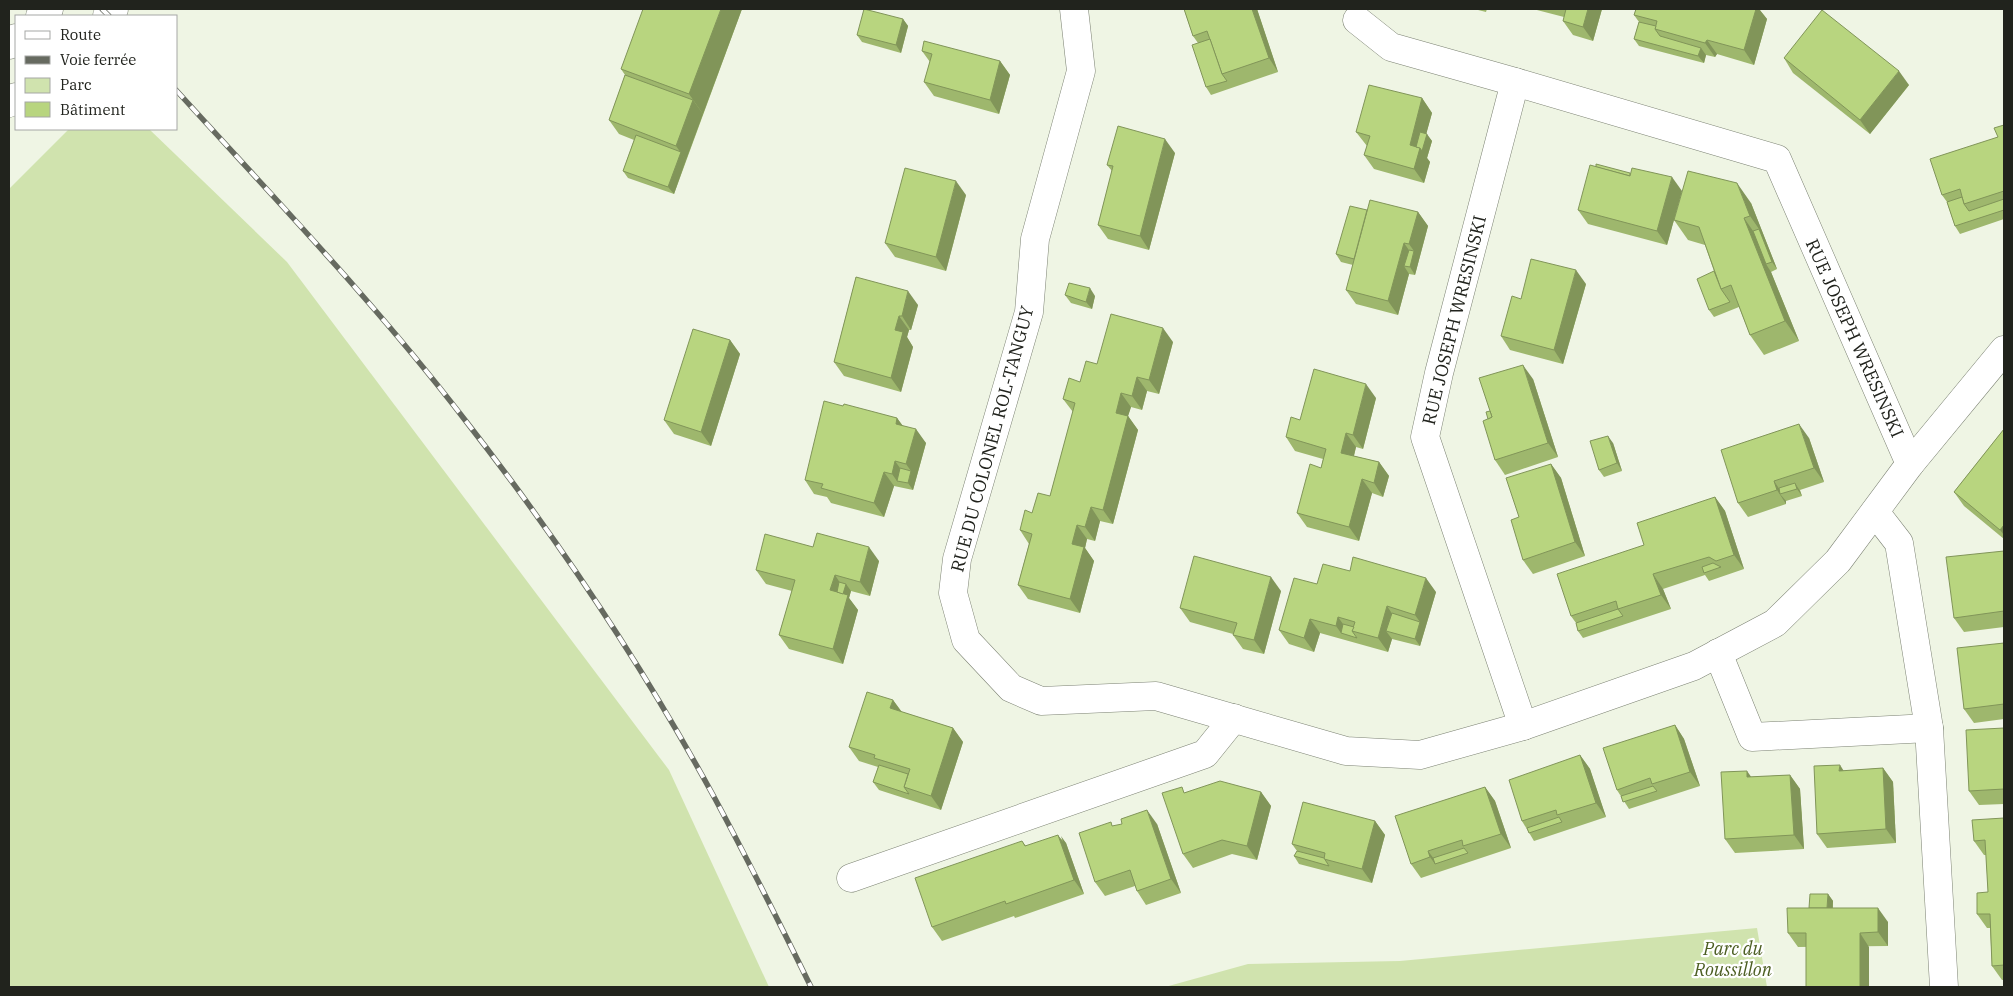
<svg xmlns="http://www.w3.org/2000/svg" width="2013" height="996" viewBox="0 0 2013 996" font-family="'IBM Plex Serif',serif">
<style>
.green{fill:#d0e3ae}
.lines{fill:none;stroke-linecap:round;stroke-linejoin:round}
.street-casing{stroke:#7c8273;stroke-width:29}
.primary-casing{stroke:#7c8273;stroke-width:29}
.street{stroke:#fff;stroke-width:28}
.primary{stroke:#fff;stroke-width:28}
.rail-casing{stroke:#666a60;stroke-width:5.5}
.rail{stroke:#fff;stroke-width:4;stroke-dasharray:11;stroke-linecap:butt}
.wall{fill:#9eb76d}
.shaded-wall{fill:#819559}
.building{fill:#b8d57f;stroke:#819559}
.labels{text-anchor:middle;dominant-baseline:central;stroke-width:4.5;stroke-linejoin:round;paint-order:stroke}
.street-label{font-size:18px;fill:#21231d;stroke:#fff}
.park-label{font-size:18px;font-style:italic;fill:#4c5e22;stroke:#fff}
</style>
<rect width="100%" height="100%" fill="#eff5e4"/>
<g class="green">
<polygon points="69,129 149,129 287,262 669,770 769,987 9,987 9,189"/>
<polygon points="1757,928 1767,987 1165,987 1248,964 1400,961"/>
</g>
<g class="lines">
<defs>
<g id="street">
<polyline points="1074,9 1081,71 1035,239 1029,312 957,559 953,593 966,640 1011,688 1041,701 1156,696 1346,751 1420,755 1523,726 1694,666 1775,623 1838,561 1910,464 2004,350"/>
<polyline points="1357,20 1391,47 1515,82"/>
<polyline points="1875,512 1899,543 1929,728"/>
<polyline points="1718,653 1752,737 1929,728 1944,987"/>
<polyline points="1523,726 1425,437 1439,373 1515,82 1777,159 1910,464"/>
<polyline points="851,878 1205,754 1234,718"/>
</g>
<g id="primary">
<polyline points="40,16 49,9"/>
<polyline points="107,16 114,9"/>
<polyline points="9,45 16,38"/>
<polyline points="9,103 16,97"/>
</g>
</defs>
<use href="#street" class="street-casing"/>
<use href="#primary" class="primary-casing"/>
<use href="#street" class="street"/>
<use href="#primary" class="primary"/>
<defs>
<g id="rail">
<polyline points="102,9 109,16"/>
<path d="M176 90C274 198 376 304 465 420 557 538 641 663 713 795 747 858 779 922 811 987"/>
</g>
</defs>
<use href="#rail" class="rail-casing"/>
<use href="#rail" class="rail"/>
</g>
<g class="wall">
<polygon points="742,9 674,194 628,178 623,171 634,140 619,134 609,120 625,75 621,69"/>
<polygon points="1184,9 1257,9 1278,72 1211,95 1206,87 1198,43 1193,36"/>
<polygon points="1474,9 1487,9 1486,12"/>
<polygon points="1533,9 1602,9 1593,41 1573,35 1563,21 1564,17"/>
<polygon points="1636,9 1759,9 1767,19 1754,65 1717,54 1715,57 1706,55 1704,63 1639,46 1634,39 1639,22 1634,15"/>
<polygon points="903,19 908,26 901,53 862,42 857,35"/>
<polygon points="922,51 1000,61 1010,75 999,114 934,96 924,82 930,62"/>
<polygon points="1784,58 1909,85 1870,134 1793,73"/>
<polygon points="1422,98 1432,113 1426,134 1432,141 1427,158 1430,162 1424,183 1374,169 1364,155 1367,146 1356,132"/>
<polygon points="2004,125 2004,219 1960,234 1955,226 1947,202 1942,195 1998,137"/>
<polygon points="1175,153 1149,250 1108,239 1098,225 1112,171 1107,165"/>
<polygon points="1682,191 1667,245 1588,224 1578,210"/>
<polygon points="966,195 946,271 895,257 885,243"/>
<polygon points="1751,203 1777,269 1771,272 1799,341 1764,355 1750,335 1739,307 1714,317 1709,310 1714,271 1705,245 1688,240 1674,220"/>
<polygon points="1367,210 1418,212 1428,226 1415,275 1409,274 1398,315 1356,304 1346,290 1353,265 1341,262 1336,254"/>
<polygon points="856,277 918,305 911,330 909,330 907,337 913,347 901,392 844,376 834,362"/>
<polygon points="1586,284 1563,364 1510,350 1501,336 1521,299"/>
<polygon points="1065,295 1095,296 1092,309 1071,303"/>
<polygon points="730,340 740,354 711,446 674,434 664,420"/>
<polygon points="1173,342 1159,394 1147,391 1142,410 1131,407 1128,416 1138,430 1113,524 1100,521 1095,541 1087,539 1085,548 1094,561 1080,613 1028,599 1018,585 1029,544 1020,530 1032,513 1050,496 1073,412 1063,399 1097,364"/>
<polygon points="1533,379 1558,457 1505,475 1495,460 1488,419 1490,411"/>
<polygon points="1376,398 1363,449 1356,447 1354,456 1379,462 1389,476 1383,497 1372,493 1359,541 1307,527 1297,513 1321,468 1323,459 1295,451 1286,437 1300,420"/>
<polygon points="843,406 897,418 903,426 926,443 913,490 894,486 884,517 831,503 827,497 814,494 805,480"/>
<polygon points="2004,429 2004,539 1964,506 1954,492"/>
<polygon points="1809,438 1824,482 1800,490 1802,496 1786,501 1786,504 1748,517 1738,503"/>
<polygon points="1613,443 1622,471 1604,477 1599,470"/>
<polygon points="1551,464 1561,478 1585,556 1533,574 1523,560 1519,517"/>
<polygon points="1715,497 1725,511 1744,569 1709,581 1705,575 1663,589 1671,609 1583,638 1578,631 1576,623 1571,616 1644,545"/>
<polygon points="813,547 879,561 870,596 851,591 849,598 858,610 843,664 789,649 779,635 792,591 766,584 756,570"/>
<polygon points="2004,551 2004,627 1964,632 1954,618"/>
<polygon points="1350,571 1436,592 1420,646 1392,639 1388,652 1320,633 1314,652 1289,644 1279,630 1317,584"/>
<polygon points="1281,591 1264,654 1243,649 1233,635 1233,634 1190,622 1180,608"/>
<polygon points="2004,643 2004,719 1974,723 1964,709"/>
<polygon points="893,700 902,712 953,728 963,742 941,810 879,790 873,782 878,767 859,761 849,747"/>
<polygon points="1675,725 1684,739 1700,786 1629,809 1617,790"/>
<polygon points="2004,728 2004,804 1979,805 1969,791"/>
<polygon points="1580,755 1590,769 1606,817 1534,841 1522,821"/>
<polygon points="1883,768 1893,782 1896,843 1827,848 1817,834 1843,771"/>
<polygon points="1790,775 1800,789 1804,849 1735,853 1725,839 1751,777"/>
<polygon points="1485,787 1495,801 1511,848 1421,878 1411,864"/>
<polygon points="1186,792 1261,792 1271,806 1257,860 1232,854 1193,868 1183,854"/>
<polygon points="2004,818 2004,980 2002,980 1992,966 1990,928 1987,928 1977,914 1988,892 1986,855 1984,855 1974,841"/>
<polygon points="1375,821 1385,835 1372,883 1299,864 1294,856 1297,851 1292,844"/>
<polygon points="1157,824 1181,893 1146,905 1137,891 1135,886 1105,896 1095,882 1114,826"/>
<polygon points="1059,837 1066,843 1084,894 1015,918 1014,916 942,941 932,927 1022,841 1026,846"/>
<polygon points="1828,894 1833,901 1833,908 1888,922 1888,946 1798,947 1788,933 1809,908"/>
</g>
<g class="shaded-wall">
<polygon points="721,9 742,9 703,114 689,94"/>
<polygon points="1252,9 1257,9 1278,72 1269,58"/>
<polygon points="1588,9 1602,9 1593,41 1583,27"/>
<polygon points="1756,9 1759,9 1767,19 1754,65 1744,50"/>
<polygon points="903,19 908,26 901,53 896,45"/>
<polygon points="1707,40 1717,54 1715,57 1705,43"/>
<polygon points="1701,48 1706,55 1704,63 1698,56"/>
<polygon points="1000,61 1010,75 999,114 990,100"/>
<polygon points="1899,71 1909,85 1870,134 1860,120"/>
<polygon points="1422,98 1432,113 1423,146 1427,134 1432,141 1427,158 1430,162 1424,183 1414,169 1410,145"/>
<polygon points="693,100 703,114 686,160 676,146"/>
<polygon points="1165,139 1175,153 1149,250 1140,236"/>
<polygon points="681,152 686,160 674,194 668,187"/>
<polygon points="1672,177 1682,191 1667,245 1657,231"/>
<polygon points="956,181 966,195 946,271 936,257"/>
<polygon points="1737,183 1751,203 1777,269 1772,262 1759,229 1750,216"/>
<polygon points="1418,212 1428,226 1415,275 1410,267 1404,266 1409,274 1398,315 1388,301 1404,243 1413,256 1414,251 1409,244"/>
<polygon points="1744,218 1758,238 1766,264 1771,272 1799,341 1785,321"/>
<polygon points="1576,270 1586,284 1563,364 1554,350"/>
<polygon points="1090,288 1095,296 1092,309 1086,302"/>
<polygon points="908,291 918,305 911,330 902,316"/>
<polygon points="899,316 909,330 907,337 913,347 901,392 891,378 895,330"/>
<polygon points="1163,328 1173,342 1159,394 1149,380"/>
<polygon points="730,340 740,354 711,446 701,432"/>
<polygon points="1523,365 1533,379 1558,457 1548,443"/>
<polygon points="1137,377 1147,391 1142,410 1132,396"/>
<polygon points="1366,384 1376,398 1363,449 1353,435"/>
<polygon points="1121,393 1131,407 1128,416 1138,430 1113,524 1103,510 1116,413"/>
<polygon points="897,418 907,432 896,424"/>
<polygon points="1799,424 1809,438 1824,482 1814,468"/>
<polygon points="916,429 926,443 913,490 908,483 911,471 906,464"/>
<polygon points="1346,433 1356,447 1351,467 1341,453"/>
<polygon points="1608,436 1613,443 1622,471 1617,463"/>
<polygon points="895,461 905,475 897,481 902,488 892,474"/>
<polygon points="1379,462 1389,476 1383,497 1374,483"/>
<polygon points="1551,464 1561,478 1585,556 1575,542"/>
<polygon points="884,472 894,486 884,517 874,503"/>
<polygon points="1362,479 1372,493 1359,541 1349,527"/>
<polygon points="1774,481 1782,493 1780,494 1786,501 1786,504 1777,490"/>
<polygon points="1795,483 1800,491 1802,496 1797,489"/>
<polygon points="1715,497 1725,511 1744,569 1734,555"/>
<polygon points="1091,507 1100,521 1095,541 1085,527"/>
<polygon points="1077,525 1087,539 1085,548 1094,561 1080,613 1070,599 1072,544"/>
<polygon points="2004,525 2004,535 2000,530"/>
<polygon points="869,547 879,561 870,596 860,582"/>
<polygon points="1653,574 1663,589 1671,609 1661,595"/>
<polygon points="835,575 844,589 846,584 851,591 849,598 858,610 843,664 833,649 842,599 830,590"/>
<polygon points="1271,577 1281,591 1264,654 1254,640"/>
<polygon points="1426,578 1436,592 1420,646 1415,639 1420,622 1415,615"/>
<polygon points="1387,606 1397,621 1386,631 1392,639 1388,652 1378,638"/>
<polygon points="1338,617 1348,631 1341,633 1336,626"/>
<polygon points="1310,619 1320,633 1314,652 1304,638"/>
<polygon points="893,700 903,714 890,708"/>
<polygon points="1675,725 1684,739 1700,786 1690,772"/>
<polygon points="953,728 963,742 941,810 931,796"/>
<polygon points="1580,755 1590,769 1606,817 1596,803"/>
<polygon points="1840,765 1849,779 1839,771"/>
<polygon points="1883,768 1893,782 1896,843 1886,829"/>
<polygon points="1747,771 1757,785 1747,777"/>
<polygon points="1790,775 1800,789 1804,849 1794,835"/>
<polygon points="1485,787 1495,801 1511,848 1501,834"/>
<polygon points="1261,792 1271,806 1257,860 1247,846"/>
<polygon points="1147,810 1157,824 1181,893 1171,879"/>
<polygon points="1375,821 1385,835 1372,883 1362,869"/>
<polygon points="1058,835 1063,842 1061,836 1066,843 1084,894 1074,880"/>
<polygon points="1428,851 1437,863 1435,864 1430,857"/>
<polygon points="1828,894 1833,901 1832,918 1827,910"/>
<polygon points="1878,908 1888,922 1888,946 1878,932"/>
<polygon points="1860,933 1869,947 1869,987 1860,987"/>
</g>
<g class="building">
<polygon points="643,9 721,9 689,94 621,69"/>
<polygon points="864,9 903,19 896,45 857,35"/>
<polygon points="1184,9 1252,9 1269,58 1222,74 1207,31 1193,36"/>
<polygon points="1566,9 1588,9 1583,27 1563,21"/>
<polygon points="1636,9 1756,9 1744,50 1707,40 1705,43 1655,29 1657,21 1634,15"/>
<polygon points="1822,10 1899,71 1860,120 1784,58"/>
<polygon points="1639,22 1656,26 1655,29 1660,36 1701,48 1698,56 1634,39"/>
<polygon points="1210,39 1222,74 1227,81 1206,87 1192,45"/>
<polygon points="924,41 1000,61 990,100 924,82 932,54 922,51"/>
<polygon points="625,75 693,100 676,146 609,120"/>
<polygon points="1369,85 1422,98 1410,145 1420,148 1414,169 1364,155 1370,136 1356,132"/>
<polygon points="2004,125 2004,191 1964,204 1960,189 1942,195 1930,159 1998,137 1994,128"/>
<polygon points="1118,126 1165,139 1140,236 1098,225 1113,166 1107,165"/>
<polygon points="1420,132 1427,134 1422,151 1420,148 1416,147"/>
<polygon points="636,135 681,152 668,187 623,171"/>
<polygon points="1596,164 1630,173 1630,176 1596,167"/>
<polygon points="1590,165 1630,176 1632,168 1672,177 1657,231 1578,210"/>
<polygon points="905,168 956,181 936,257 885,243"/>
<polygon points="1688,171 1737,183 1750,216 1744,218 1785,321 1750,335 1731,285 1721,289 1699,227 1674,220"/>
<polygon points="1962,197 1964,204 1969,211 2004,199 2004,210 1955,226 1947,202"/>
<polygon points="1370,200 1418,212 1409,244 1404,243 1388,301 1346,290"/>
<polygon points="1350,206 1367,210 1354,259 1336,254"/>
<polygon points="1759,229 1772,262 1766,264 1753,231"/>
<polygon points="1409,250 1414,251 1410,267 1404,266"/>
<polygon points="1531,259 1576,270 1554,350 1501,336 1512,296 1521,299"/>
<polygon points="1714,271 1721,289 1730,302 1709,310 1697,279"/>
<polygon points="856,277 908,291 902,316 899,316 895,330 903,332 891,378 834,362"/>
<polygon points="1069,283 1090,288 1086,302 1065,295"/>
<polygon points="1111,314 1163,328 1149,380 1137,377 1132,396 1121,393 1116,413 1128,416 1103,510 1091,507 1085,527 1077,525 1072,544 1084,547 1070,599 1018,585 1032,534 1020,530 1025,510 1032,513 1038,493 1050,496 1075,403 1063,399 1069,378 1080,382 1086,361 1097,364"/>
<polygon points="693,329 730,340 701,432 664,420"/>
<polygon points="1523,365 1548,443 1495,460 1483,421 1492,417 1479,378"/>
<polygon points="1314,369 1366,384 1353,435 1346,433 1341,453 1379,462 1374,483 1362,479 1349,527 1297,513 1310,464 1321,468 1326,449 1286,437 1291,417 1300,420"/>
<polygon points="824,401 843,406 844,404 897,418 896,424 916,429 906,464 895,461 892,474 884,472 874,503 821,488 823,484 805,480"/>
<polygon points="1490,411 1492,417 1488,419 1486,412"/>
<polygon points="1799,424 1814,468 1774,481 1777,490 1738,503 1721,450"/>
<polygon points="2004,429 2004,525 2000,530 1954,492"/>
<polygon points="1608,436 1617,463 1599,470 1590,441"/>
<polygon points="1551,464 1575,542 1523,560 1511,520 1519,517 1506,478"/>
<polygon points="900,468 911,471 908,483 897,481"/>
<polygon points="1795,483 1797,489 1780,494 1779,488"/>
<polygon points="1715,497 1734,555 1716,561 1709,557 1653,574 1661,595 1618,609 1616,601 1571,616 1557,574 1644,545 1637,523"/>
<polygon points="817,533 869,547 860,582 835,575 830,590 848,595 833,649 779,635 795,580 756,570 765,534 813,547"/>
<polygon points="2004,551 2004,611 1954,618 1946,557"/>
<polygon points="1194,556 1271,577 1254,640 1233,635 1237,623 1180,608"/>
<polygon points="1353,557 1426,578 1415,615 1387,606 1378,638 1352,631 1355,622 1338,617 1336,626 1310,619 1304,638 1279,630 1294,578 1317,584 1323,564 1350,571"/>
<polygon points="1713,563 1721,567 1704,573 1702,567"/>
<polygon points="839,582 846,584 843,594 837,592"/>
<polygon points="1618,609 1623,616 1578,631 1576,623"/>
<polygon points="1392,613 1420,622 1415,639 1386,631"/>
<polygon points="1343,624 1354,627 1352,631 1357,638 1341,633"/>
<polygon points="2004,643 2004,704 1964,709 1957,648"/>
<polygon points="867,692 893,700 890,708 953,728 931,796 904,787 910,769 874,758 875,755 849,747"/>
<polygon points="1675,725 1690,772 1652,784 1650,778 1617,790 1603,748"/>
<polygon points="2004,728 2004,789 1969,791 1966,730"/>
<polygon points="1580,755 1596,803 1557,815 1556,810 1522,821 1509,780"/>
<polygon points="879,765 908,774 904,787 909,794 873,782"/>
<polygon points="1840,765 1839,771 1883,768 1886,829 1817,834 1814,766"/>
<polygon points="1747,771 1747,777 1790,775 1794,835 1725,839 1721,772"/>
<polygon points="1220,781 1261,792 1247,846 1222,840 1183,854 1162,793 1182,787 1184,793"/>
<polygon points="1653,786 1657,791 1623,802 1621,796"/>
<polygon points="1485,787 1501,834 1463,846 1462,840 1428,851 1430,857 1411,864 1395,816"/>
<polygon points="1303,802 1375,821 1362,869 1324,859 1325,853 1292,844"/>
<polygon points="1147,810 1171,879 1137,891 1130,870 1095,882 1079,833 1111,822 1112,826 1122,824 1121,819"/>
<polygon points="1559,817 1562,822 1529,833 1527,828"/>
<polygon points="2004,818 2004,965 1992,966 1990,914 1977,914 1977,893 1988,892 1985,840 1974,841 1972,820"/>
<polygon points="1058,835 1074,880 1006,904 1005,901 932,927 915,878 1022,841 1025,846"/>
<polygon points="1464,848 1468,853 1435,864 1433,858"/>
<polygon points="1297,851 1324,858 1329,866 1294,856"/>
<polygon points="1810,894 1828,894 1827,908 1809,908"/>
<polygon points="1787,908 1878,908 1878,932 1860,933 1860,987 1806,987 1806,933 1788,933"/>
</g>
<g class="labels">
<g class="street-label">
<text transform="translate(1454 320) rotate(-76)">RUE JOSEPH WRESINSKI</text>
<text transform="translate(1855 338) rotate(66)">RUE JOSEPH WRESINSKI</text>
<text transform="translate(992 439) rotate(-75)">RUE DU COLONEL ROL-TANGUY</text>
</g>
<g class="park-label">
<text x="1733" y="948">Parc du<tspan x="1733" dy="21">Roussillon</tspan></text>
</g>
</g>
<rect width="2013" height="996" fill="none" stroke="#21231d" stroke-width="20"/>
<rect x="15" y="15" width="162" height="115" fill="#ffffff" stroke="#a6a7a5"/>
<rect x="25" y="31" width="25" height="8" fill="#ffffff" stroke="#a6a7a5"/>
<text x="60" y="40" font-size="15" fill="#21231d">Route</text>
<rect x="25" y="56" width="25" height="8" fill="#666a60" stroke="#a6a7a5"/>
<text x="60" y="65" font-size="15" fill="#21231d">Voie ferrée</text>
<rect x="25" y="78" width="25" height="15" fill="#d0e3ae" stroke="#a6a7a5"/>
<text x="60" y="90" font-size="15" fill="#21231d">Parc</text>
<rect x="25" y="102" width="25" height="15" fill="#b8d57f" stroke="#a6a7a5"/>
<text x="60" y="115" font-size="15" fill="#21231d">Bâtiment</text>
</svg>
